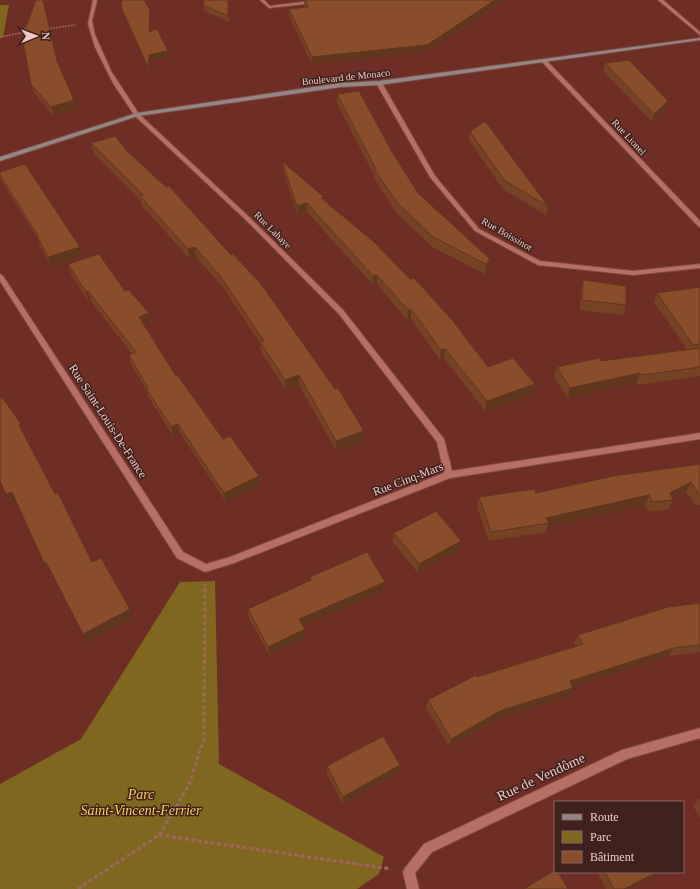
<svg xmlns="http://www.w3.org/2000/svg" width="700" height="889" viewBox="0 0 700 889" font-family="'Times New Roman',serif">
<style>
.green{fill:#80671f}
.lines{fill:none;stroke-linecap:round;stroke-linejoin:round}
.street-casing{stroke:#804943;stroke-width:2}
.secondary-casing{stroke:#804943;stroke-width:2}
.path-far1{stroke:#9d665e;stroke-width:1.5;stroke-dasharray:2 1;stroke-linecap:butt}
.path{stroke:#9d665e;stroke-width:3;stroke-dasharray:4 2.5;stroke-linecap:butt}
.street{fill:#b76f65;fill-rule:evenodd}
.secondary{fill:#938785;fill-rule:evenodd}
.wall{fill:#764226}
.shaded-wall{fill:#60361f}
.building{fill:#894d2c;stroke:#60361f}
.labels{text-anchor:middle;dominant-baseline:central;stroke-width:3;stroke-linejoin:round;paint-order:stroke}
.far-street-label{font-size:10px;fill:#f1c9c2;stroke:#3f221d}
.street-label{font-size:12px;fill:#f1c9c2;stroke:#3f221d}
.near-street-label{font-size:14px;fill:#f1c9c2;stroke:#3f221d}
.near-park-label{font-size:14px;font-style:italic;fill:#fbce55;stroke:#3f221d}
</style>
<rect width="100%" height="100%" fill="#6e2e26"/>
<g class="green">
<polygon points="0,5 9,5 3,37 0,38"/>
<polygon points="215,581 219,764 384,857 379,874 357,889 0,889 0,784 81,739 180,582"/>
</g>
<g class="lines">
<defs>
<g id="street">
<polygon points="93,0 97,0 92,21 95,35 111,71 139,114 249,217 343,310 444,439 452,471 700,433 700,439 450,478 234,563 205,572 177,558 0,281 0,274 3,276 183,552 206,564 230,557 444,473 437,442 339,314 245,219 135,116 113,83 95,47 88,24"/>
<polygon points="260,0 264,0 270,6 319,0 333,0 331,1 269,8"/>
<polygon points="658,0 663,0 700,32 700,35"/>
<polygon points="542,60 546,60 700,221 700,227 698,226 542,62"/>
<polygon points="377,82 382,83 435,176 479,229 540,261 633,271 700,264 700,268 633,275 538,265 475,231 430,177 376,83"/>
<polygon points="700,728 700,738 627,759 432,852 415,873 419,889 407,889 403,872 405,868 424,844 622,750"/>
</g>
<polygon id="secondary" points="700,38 700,40 379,85 341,87 138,116 0,161 0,157 137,113 341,83 379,81"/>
</defs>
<use href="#street" class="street-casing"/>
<use href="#secondary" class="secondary-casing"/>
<g class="path-far1">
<polyline points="47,29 75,25"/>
<polyline points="0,37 26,32"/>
</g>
<g class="path">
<polyline points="159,835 189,785 204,739 205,584"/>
<polyline points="78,889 159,835 391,869"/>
</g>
<use href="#street" class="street"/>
<use href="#secondary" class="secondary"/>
</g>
<g class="wall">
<polygon points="204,0 229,0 229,22 204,11"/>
<polygon points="302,0 505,0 426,52 312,64 289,16 289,9 305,7 304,6 304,0 302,1"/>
<polygon points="121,7 150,10 151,16 150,31 168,51 169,57 150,61 150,73 123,13"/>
<polygon points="58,62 77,109 54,116 34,93 31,84"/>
<polygon points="605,63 668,101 665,109 652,122 603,71"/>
<polygon points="337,94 392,152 418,193 490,259 489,269 485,274 432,247 396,212 374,178 374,175 337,103"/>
<polygon points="470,132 548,206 546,215 503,189 469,140"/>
<polygon points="115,136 364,431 364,441 336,450 299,385 286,390 261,352 260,343 222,286 196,257 190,259 142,206 141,201 93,153 91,143"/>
<polygon points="282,161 324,199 488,367 535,384 533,394 485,411 444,358 440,360 411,319 407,320 377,284 373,285 307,212 298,216 283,170"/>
<polygon points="0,172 80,247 82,256 51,266 40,246 38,239 2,182 0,177"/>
<polygon points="68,264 125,291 149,313 151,323 144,325 176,376 223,439 259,476 261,486 226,502 180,433 173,436 149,398 146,390 131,364 129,355 132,354 91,301 89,302 71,274"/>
<polygon points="583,280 626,305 623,315 580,310 581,290"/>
<polygon points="700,287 700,376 638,385 637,383 568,398 554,377 557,367 687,349 654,302 657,293"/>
<polygon points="700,464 700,505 695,505 686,492 673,499 673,500 669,509 648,512 645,505 547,527 546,532 489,541 477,507 479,497 536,493"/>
<polygon points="394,533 460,550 418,573 393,542"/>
<polygon points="310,577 384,591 303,626 306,638 269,655 249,618 248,609 310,581"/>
<polygon points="700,603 700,652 669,656 573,687 570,696 500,718 449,746 426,708 428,700 477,677 576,646 574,643 578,635"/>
<polygon points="400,765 399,772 343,804 327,774 327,766"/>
<polygon points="699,799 700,799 700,818 693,806"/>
<polygon points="597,872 662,872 629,889 606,889"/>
</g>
<g class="shaded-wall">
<polygon points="228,0 229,0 229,22 228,16"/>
<polygon points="495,0 505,0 426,52 312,64 312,57"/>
<polygon points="150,10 151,16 150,37 149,32"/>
<polygon points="168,51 169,57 150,61 150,73 148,67 149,55"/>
<polygon points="74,100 77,109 54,116 51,107"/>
<polygon points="668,101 665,109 652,122 654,114"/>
<polygon points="307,203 307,212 298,216 297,206"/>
<polygon points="80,247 82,256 51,266 48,257"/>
<polygon points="195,247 196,257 190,259 188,249"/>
<polygon points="490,259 489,269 485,274 486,264"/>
<polygon points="377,275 377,284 373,285 373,276"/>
<polygon points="88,291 91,301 89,302 86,292"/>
<polygon points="411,309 411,319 407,320 408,310"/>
<polygon points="149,313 151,323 141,327 139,317"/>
<polygon points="445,349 444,358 440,360 441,350"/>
<polygon points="640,373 637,383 568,398 570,388"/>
<polygon points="299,375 299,385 286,390 285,380"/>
<polygon points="535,384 533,394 485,411 487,401"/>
<polygon points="21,424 25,434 23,435 19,425"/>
<polygon points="178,424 180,433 173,436 171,427"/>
<polygon points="364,431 364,441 336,450 336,441"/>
<polygon points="259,476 261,486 226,502 224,493"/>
<polygon points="691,482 686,492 671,500 670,493"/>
<polygon points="12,492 17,501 11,504 6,494"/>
<polygon points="649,495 645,505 547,527 549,523 546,518"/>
<polygon points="461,541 460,550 418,573 419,564"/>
<polygon points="46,562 51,571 49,572 44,563"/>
<polygon points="385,582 384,591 300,627 299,619"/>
<polygon points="130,609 133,618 87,642 83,634"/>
<polygon points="305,629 306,638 269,655 268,647"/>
<polygon points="674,648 669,656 566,689 570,681"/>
<polygon points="573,688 570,696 500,718 449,746 451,739 502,710"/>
<polygon points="400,765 399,772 343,804 343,797"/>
<polygon points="657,872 662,872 629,889 624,889"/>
</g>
<g class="building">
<polygon points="36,0 43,0 57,61 74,100 51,107 31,84 24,47 23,27 26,27"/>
<polygon points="122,0 144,0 150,10 149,32 157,29 168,51 149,55 148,67 121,7"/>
<polygon points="204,0 228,0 228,16 203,5"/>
<polygon points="305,0 495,0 427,45 312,57 289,9 308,7"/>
<polygon points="629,60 668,101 654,114 605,63"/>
<polygon points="359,91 392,152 418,193 490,259 486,264 433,237 397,202 374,169 376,169 337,94"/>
<polygon points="485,121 548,206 505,181 470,132"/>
<polygon points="115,136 128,152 166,187 169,186 231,255 233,254 261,284 335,389 338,388 364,431 336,441 299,375 285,380 260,342 264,341 221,277 195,247 188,249 140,196 143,195 91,143"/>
<polygon points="282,161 324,197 321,198 373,241 410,279 414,278 453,321 488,367 513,358 535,384 487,401 445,349 441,350 411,309 408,310 377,275 373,276 307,203 297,206"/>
<polygon points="25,164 80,247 48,257 37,236 38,236 0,175 0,172"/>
<polygon points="99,254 125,291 129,290 149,313 139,317 176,376 178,376 223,439 230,436 259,476 224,493 178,424 171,427 146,388 148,388 129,355 136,352 88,291 86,292 68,264"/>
<polygon points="583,280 626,286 626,305 582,300"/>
<polygon points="700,287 700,344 693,345 657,293"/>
<polygon points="700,348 700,367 642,375 640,373 570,388 557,367 599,358 601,361"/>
<polygon points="2,397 21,424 19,425 55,494 58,493 92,562 101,558 130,609 83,634 46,562 44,563 12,492 6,494 0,481 0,398"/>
<polygon points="700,464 700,496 691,482 670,493 673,500 652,502 649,495 546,518 549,523 491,532 479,497 534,489 536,493 613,476"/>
<polygon points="436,511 461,541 419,564 394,533"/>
<polygon points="367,552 385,582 299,619 305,629 268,647 248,609 311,580 310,577"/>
<polygon points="700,603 700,645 674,648 570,681 573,688 502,710 451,739 428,700 476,675 477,677 583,644 578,635 668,607"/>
<polygon points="383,736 400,765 343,797 327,766"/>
<polygon points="555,870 555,872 558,872 568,889 524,889"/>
<polygon points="605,872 657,872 624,889 614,889"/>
</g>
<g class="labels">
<g class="far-street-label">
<text transform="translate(346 77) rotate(-6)">Boulevard de Monaco</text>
<text transform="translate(629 137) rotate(47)">Rue Lionel</text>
<text transform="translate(273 230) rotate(45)">Rue Lahaye</text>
<text transform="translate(507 234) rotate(30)">Rue Boissinot</text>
</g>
<g class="street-label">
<text transform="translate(108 421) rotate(57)">Rue Saint-Louis-De-France</text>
<text transform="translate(408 479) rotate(-21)">Rue Cinq-Mars</text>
</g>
<g class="near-street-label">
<text transform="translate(541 777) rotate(-25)">Rue de Vendôme</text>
</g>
<g class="near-park-label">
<text x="141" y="794">Parc<tspan x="141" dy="16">Saint-Vincent-Ferrier</tspan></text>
</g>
</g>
<rect x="554" y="801" width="130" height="72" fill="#3f221d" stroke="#86655f"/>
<rect x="562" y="814" width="20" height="6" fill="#938785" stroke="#86655f"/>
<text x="590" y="821" font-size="12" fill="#f1c9c2">Route</text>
<rect x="562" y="831" width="20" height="12" fill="#80671f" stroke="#86655f"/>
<text x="590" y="841" font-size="12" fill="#f1c9c2">Parc</text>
<rect x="562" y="851" width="20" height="12" fill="#894d2c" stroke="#86655f"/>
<text x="590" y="861" font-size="12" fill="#f1c9c2">Bâtiment</text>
<g transform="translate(36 36) rotate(89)" stroke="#3f221d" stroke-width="3" paint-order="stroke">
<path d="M0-3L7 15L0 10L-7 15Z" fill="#f1c9c2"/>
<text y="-6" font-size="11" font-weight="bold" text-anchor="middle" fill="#f1c9c2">N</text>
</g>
</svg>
